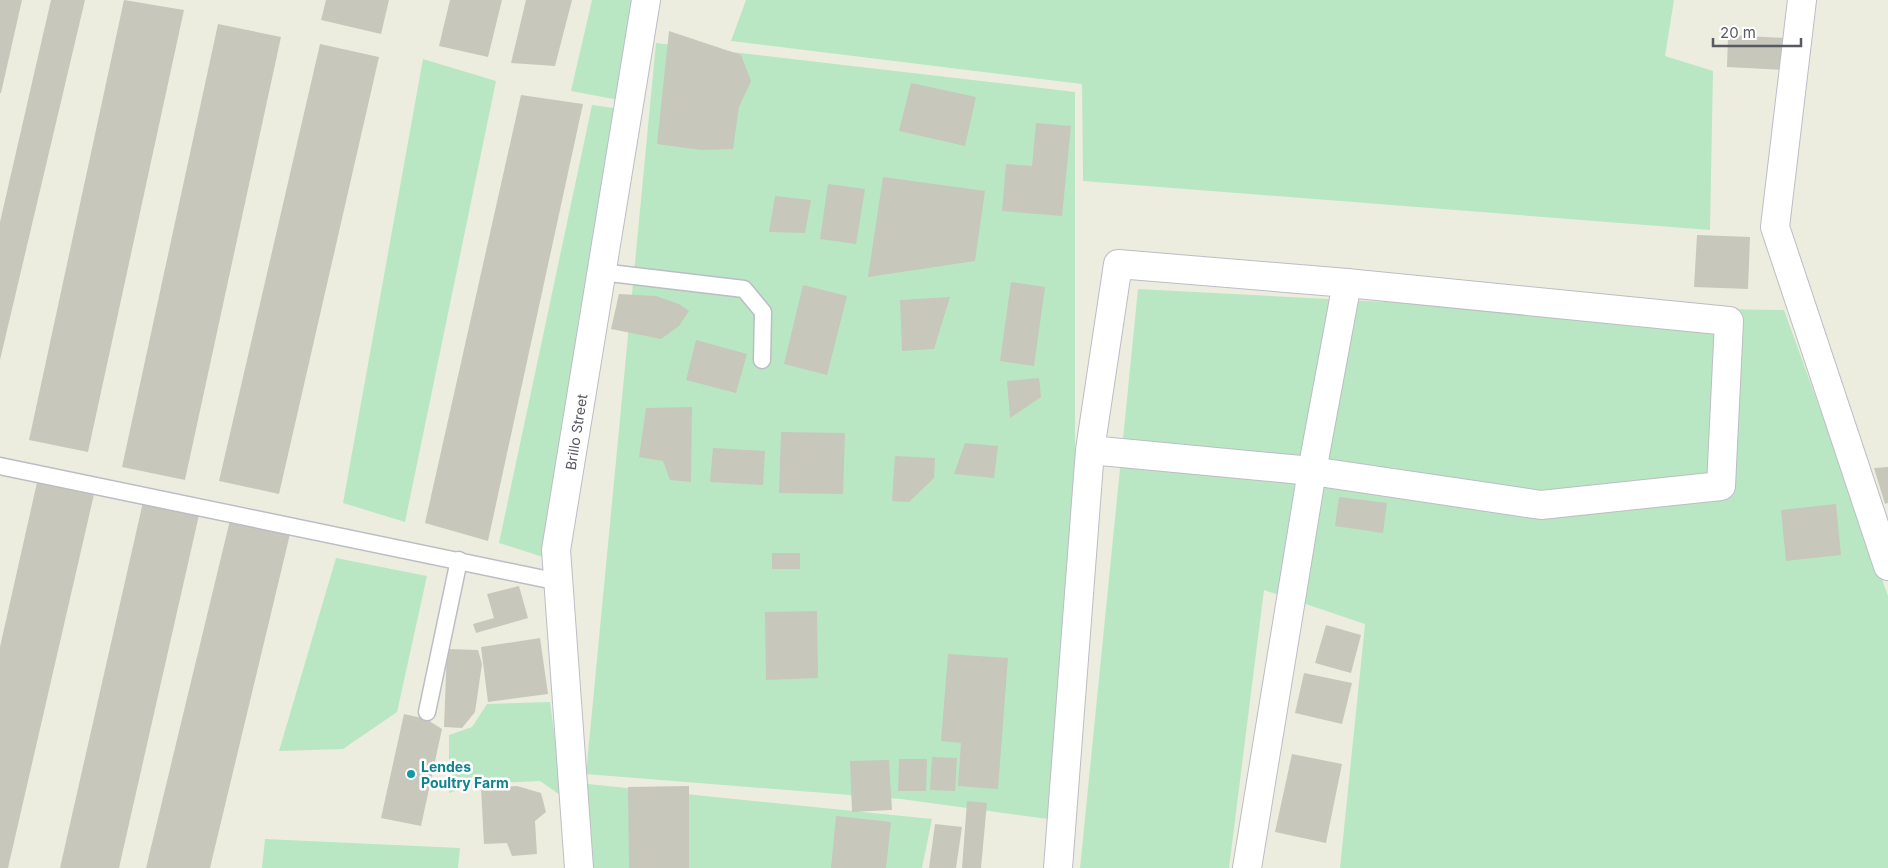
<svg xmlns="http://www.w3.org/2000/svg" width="1888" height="868" viewBox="0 0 1888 868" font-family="Inter,sans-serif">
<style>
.green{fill:#b9e7c3}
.building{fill:#c7c7bc}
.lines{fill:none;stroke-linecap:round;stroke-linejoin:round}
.lane-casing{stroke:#bcbdc4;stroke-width:19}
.street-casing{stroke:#bcbdc4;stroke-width:30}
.lane{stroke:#fff;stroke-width:16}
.street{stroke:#fff;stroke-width:28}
.culture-dot{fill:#0f9aa8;stroke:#fff;stroke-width:2}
.labels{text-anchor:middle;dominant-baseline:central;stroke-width:5;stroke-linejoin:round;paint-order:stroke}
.street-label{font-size:14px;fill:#585a61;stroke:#fff}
.culture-label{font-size:14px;font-weight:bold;fill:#0d838f;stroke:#fff;text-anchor:start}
</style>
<rect width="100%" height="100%" fill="#ededdf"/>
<g class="green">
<polygon points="592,0 639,0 624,101 571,91"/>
<polygon points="746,0 1674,0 1665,56 1713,71 1710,230 1083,181 1082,84 731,41"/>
<polygon points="656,43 1075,92 1075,468 1066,576 1062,663 1048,819 901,799 586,774"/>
<polygon points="423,59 496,81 405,522 343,503"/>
<polygon points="592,105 620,109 546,558 499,543"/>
<polygon points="1138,289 1425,304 1784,310 1888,596 1888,868 1340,868 1365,624 1264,590 1229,868 1080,868"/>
<polygon points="336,558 427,576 397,712 343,749 279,751"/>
<polygon points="550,702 563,797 540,781 476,784 449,793 449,735 472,727 487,704"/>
<polygon points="588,784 932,819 922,868 587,868"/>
<polygon points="265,839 460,848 458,868 262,868"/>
</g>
<g class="building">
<polygon points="0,0 22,0 1,93 0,93"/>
<polygon points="51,0 85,0 0,360 0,222"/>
<polygon points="124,0 184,10 88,452 29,440"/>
<polygon points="326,0 389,0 381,34 321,20"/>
<polygon points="450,0 502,0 488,57 439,46"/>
<polygon points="526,0 572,0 555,66 511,63"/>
<polygon points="218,24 281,37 185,480 122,467"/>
<polygon points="669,31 741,55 751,81 739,107 733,149 701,150 657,144"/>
<polygon points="1728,35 1786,38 1784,70 1727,67"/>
<polygon points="320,44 379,57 279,494 219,481"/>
<polygon points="911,83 976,97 965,146 899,131"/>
<polygon points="521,95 583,104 488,541 425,523"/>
<polygon points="1036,123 1071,126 1062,216 1002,211 1006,164 1032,166"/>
<polygon points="883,177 985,191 975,261 868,277"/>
<polygon points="828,184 865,189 856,244 820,239"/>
<polygon points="775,196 811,200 805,233 769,232"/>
<polygon points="1697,235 1750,237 1748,289 1694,287"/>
<polygon points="1011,282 1045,287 1034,366 1000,361"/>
<polygon points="803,285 847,296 827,375 784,364"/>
<polygon points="619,294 656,296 679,304 689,311 679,326 661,339 611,329"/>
<polygon points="950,297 934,349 902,351 900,300"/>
<polygon points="696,340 747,354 736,393 686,380"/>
<polygon points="1039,378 1041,397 1010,418 1007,381"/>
<polygon points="692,407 691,482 670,480 663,461 639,457 646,408"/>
<polygon points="781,432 845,433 843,494 779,493"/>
<polygon points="965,443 998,446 994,478 954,474"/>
<polygon points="713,448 765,451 763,485 710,482"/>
<polygon points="895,456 935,458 934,478 909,502 892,501"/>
<polygon points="1888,467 1888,503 1885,504 1874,468"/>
<polygon points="38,478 95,490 8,868 0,868 0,647"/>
<polygon points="1339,497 1387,503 1383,533 1335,526"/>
<polygon points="143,502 199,515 119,868 60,868"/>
<polygon points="1836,504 1841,555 1786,561 1781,510"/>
<polygon points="231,516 291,530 210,868 146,868"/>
<rect x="772" y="553" width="28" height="16"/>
<polygon points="519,586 528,618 476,633 473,624 494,618 487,594"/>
<polygon points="817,611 818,678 766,680 765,612"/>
<polygon points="1326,625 1361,635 1351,673 1315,663"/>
<polygon points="540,638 548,694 488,702 481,647"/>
<polygon points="447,649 478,650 482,664 475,712 462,728 444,727"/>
<polygon points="948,654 1008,658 998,789 958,786 961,743 941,741"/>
<polygon points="1304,673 1352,683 1342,724 1295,713"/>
<polygon points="404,714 426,719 442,729 421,826 381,818"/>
<polygon points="1292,754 1342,764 1326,843 1275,832"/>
<polygon points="932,757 957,758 955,791 930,790"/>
<polygon points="899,759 927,759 926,791 898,791"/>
<polygon points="889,760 892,810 852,812 850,761"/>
<polygon points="517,786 541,793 546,812 535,821 537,854 512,856 507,843 484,844 481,788"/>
<polygon points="689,786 689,868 629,868 628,787"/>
<polygon points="967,801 987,803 981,868 962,868"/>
<polygon points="836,816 891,822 886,868 831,868"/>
<polygon points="935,824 962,827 956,868 929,868"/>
</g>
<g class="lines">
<defs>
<g id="lane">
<polyline points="601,272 744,289 763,312 762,360"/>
<polyline points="0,466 559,582"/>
<polyline points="427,712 459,560"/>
</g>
<g id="street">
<polyline points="1802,0 1775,227 1888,566"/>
<polyline points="579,868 556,550 646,0"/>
<polyline points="1058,868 1090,450 1118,264 1347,283 1729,321 1721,486 1541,505 1312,471 1090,450"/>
<polyline points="1247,868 1312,471 1347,283"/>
</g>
</defs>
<use href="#lane" class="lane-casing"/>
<use href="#street" class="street-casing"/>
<use href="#lane" class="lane"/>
<use href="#street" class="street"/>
</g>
<circle class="culture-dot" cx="411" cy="774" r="5"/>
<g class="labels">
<g class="street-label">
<text transform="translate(576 432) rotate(-81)">Brillo Street</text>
</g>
<g class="culture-label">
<text x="421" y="766">Lendes<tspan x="421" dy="16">Poultry Farm</tspan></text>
</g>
</g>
<path d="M1713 38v8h88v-8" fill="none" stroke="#585a61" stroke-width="2.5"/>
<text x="1720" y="38" font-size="15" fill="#585a61" stroke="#ffffff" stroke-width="4" paint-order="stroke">20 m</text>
</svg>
